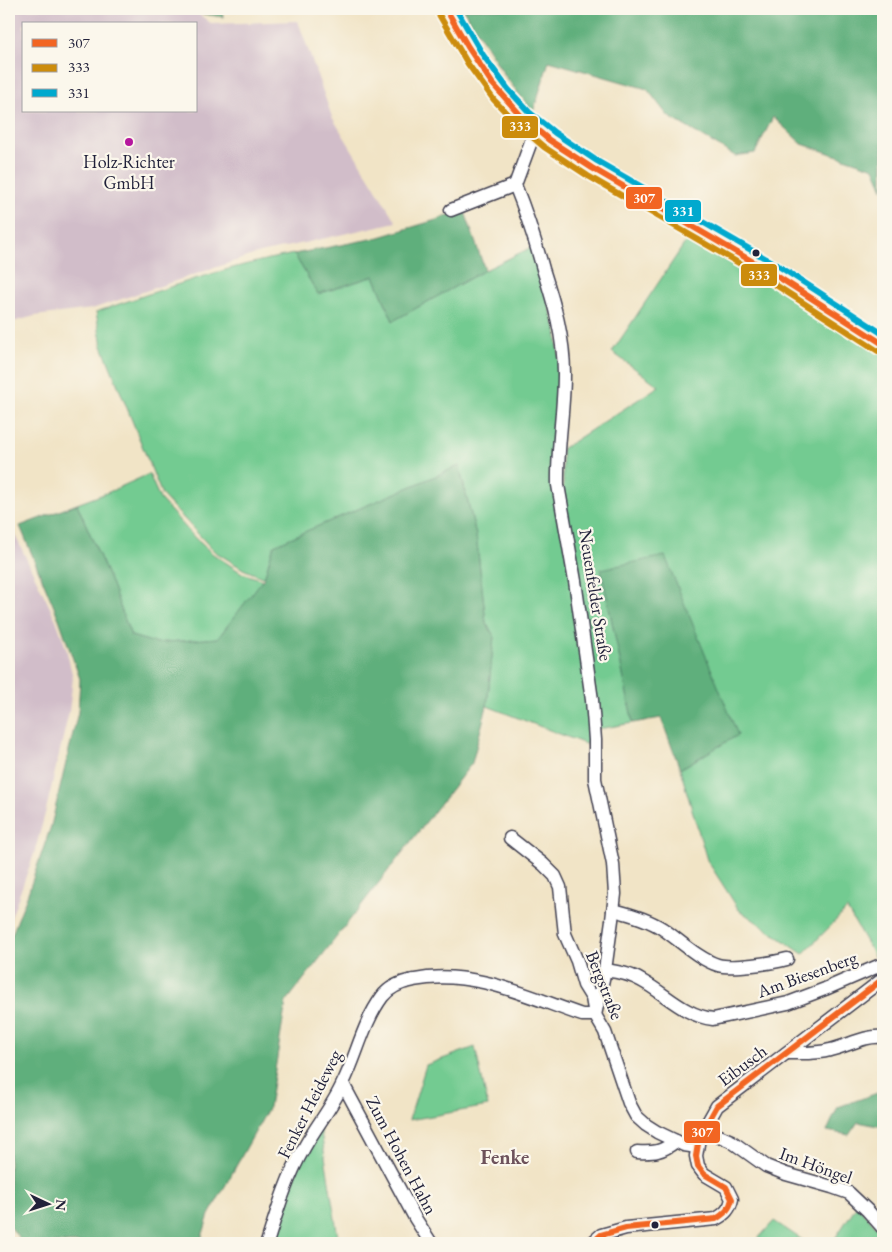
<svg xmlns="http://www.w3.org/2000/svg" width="892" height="1252" viewBox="0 0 892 1252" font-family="'EB Garamond',serif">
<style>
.industrial{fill:#d1bdc9;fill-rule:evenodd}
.green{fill:#73cb91;stroke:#4a7666}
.forest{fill:#5eaf7b;stroke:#40685b}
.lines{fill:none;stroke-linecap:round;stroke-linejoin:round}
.minor-casing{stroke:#413f50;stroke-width:15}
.major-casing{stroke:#413f50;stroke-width:19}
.minor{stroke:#fff;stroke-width:12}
.major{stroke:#fff;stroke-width:16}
.bus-1-casing{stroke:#fbf7ec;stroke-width:10}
.bus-2-casing{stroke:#fbf7ec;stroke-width:10}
.bus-3-casing{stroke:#fbf7ec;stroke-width:10}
.bus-1{stroke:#f26522;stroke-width:6}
.bus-2{stroke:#cc8c0c;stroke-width:6}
.bus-3{stroke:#00a9ce;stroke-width:6}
.poi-dot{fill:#b5179e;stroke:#fbf7ec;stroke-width:2}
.bus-dot{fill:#22223b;stroke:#fbf7ec;stroke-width:2}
.labels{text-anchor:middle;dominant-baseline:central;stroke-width:4.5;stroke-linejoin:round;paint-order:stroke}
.poi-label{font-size:18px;fill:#22223b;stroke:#fbf7ec}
.street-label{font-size:18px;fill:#22223b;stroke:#fbf7ec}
.quarter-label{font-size:20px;font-weight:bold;fill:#6d525b;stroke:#fbf7ec}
.line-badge{stroke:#fbf7ec;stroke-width:2}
.badge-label{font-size:14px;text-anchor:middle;font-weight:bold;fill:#fff}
</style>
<rect width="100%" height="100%" fill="#fbf7ec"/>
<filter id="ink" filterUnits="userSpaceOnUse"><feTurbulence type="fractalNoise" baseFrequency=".02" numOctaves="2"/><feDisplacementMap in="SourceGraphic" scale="10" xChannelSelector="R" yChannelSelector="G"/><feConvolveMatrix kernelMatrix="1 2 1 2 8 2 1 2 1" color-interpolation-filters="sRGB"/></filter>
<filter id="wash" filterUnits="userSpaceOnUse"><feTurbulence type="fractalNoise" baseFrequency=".0096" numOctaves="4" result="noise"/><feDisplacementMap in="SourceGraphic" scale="20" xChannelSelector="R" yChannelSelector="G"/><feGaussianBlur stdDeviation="1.12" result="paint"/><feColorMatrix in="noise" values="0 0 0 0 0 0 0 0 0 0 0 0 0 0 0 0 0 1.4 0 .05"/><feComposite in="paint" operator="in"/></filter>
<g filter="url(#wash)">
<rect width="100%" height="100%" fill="#f1e4c6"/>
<g class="industrial">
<path d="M9 9H192L212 24 298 21 332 117 396 222 256 254 92 309 35 316 9 323ZM24 24H196V111H24Z"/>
<polygon points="12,529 56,620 66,648 73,678 69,712 46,810 34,854 9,923 9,530"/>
</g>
<g class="green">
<polygon points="687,240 796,296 883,352 883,961 878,963 847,909 803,954 739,910 707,860 680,769 738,735 601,569 633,723 598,729 564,506 562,449 659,386 612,352"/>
<path d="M532 247 556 328 561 375 553 467 589 697 588 745 487 706 494 636 486 623 476 535 459 466 274 545 264 578 243 569 214 551 162 495 102 346 96 312C161 290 226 266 294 254L318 294 374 276 393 321 485 270Z"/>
<polygon points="149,474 160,499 195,538 213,554 242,573 263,580 218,638 155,643 131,636 112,585 77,504 109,492"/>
<polygon points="475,1047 488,1106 409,1120 426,1065"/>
<polygon points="320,1126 339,1243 269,1243 305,1151"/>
<polygon points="857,1205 883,1234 883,1243 832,1243"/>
<polygon points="774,1221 807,1243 754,1243"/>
</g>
<g class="forest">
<polygon points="196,9 222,9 223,17 202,14"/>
<polygon points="463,9 883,9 883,189 874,168 802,144 773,117 755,153 735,156 668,116 647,89 549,61 533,112 505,76"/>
<polygon points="464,209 485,270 393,321 374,276 318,294 294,254 376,238 436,220"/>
<polygon points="459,466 476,535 486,623 494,636 487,706 472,763 286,1002 269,1107 209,1215 200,1243 23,1243 9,1225 9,942 28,893 51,826 78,712 80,679 59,619 20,526 77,504 112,585 131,636 155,643 218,638 264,578 274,545"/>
<polygon points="665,556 738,735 680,769 661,718 633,723 601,569"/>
<polygon points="883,1091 883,1127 858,1122 849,1135 827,1131 838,1107"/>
</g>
</g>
<g filter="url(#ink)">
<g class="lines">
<defs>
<g id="minor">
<path d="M536 128 515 185C526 212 535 240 543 269 554 303 564 337 564 374 564 411 557 447 558 485L575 581 592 700 595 740V779L613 864 615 894 612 920 605 970 595 1015"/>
<polyline points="451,210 515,185"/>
<polyline points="510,838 543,864 555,876 560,887 565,934 577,961 584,985 592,998 595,1015 605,1032 629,1103 636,1116 646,1125 657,1132 684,1145 697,1147"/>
<path d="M613 910C630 914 648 919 663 929 679 940 700 960 718 965 732 969 772 963 787 959"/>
<path d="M605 970C618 972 631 974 642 981 666 994 685 1016 713 1019L788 1003 825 989 883 964"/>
<path d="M787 1053C801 1053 817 1054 830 1050 848 1046 864 1035 883 1037"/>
<polyline points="343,1084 415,1218 431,1243"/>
<polyline points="703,1129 731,1141 766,1166 786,1174 832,1187 849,1193 868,1211 883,1228"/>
<path d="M637 1152C654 1153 662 1152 676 1141"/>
<path d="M267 1243C277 1211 287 1177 304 1148 316 1126 333 1106 343 1083 357 1055 363 1023 382 997 390 986 402 982 414 980 471 968 529 997 582 1015H595"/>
<path d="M592 1243 601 1235 626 1228 716 1219C725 1214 730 1209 732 1199L726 1187 704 1174 698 1166 696 1156 699 1138 717 1106 883 979"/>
</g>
<path id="major" d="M446 9C465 43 484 77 511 106 542 139 583 163 621 185 666 212 711 237 756 263 799 288 841 317 883 344"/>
</defs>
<use href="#minor" class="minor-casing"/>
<use href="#major" class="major-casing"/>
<use href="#minor" class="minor"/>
<use href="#major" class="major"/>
<defs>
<g id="bus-1">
<polyline points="446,9 468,47 492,83 523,118 549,140 592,168 772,273 883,344"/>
<path d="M592 1243 601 1235 626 1228 716 1219C724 1214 730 1209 732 1199L726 1187 704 1174 698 1166 696 1156 699 1138 717 1106 883 979"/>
</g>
<polyline id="bus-2" points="438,13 468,64 494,100 517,124 544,147 588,176 768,280 878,351"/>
<polyline id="bus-3" points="456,9 483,55 508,89 529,112 555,133 597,161 777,265 883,334"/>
</defs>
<use href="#bus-1" class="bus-1-casing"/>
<use href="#bus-2" class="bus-2-casing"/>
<use href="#bus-3" class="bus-3-casing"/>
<use href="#bus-1" class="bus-1"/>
<use href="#bus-2" class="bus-2"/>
<use href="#bus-3" class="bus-3"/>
</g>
</g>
<circle class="poi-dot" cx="129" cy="142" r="5"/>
<g class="bus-dot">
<circle cx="756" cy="253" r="4.5"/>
<circle cx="655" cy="1225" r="4.5"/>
</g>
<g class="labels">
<g class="poi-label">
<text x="129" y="161">Holz-Richter<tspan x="129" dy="21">GmbH</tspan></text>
</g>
<g class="street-label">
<text transform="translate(596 595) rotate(81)">Neuenfelder Straße</text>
<text transform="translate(807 974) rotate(-20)">Am Biesenberg</text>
<text transform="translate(605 985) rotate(68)">Bergstraße</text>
<text transform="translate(742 1065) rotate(-37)">Eibusch</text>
<text transform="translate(309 1104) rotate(-63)">Fenker Heideweg</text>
<text transform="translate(402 1155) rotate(62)">Zum Hohen Hahn</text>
<text transform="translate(816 1165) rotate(20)">Im Höngel</text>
</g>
<g class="quarter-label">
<text x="505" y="1157">Fenke</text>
</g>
</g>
<g class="line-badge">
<rect x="501" y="115" width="38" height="24" rx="5" fill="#cc8c0c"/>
<rect x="625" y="186" width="38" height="24" rx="5" fill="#f26522"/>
<rect x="664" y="199" width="38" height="24" rx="5" fill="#00a9ce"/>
<rect x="740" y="263" width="38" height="24" rx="5" fill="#cc8c0c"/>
<rect x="683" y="1120" width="38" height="24" rx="5" fill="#f26522"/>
</g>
<g class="badge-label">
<text x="520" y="131">333</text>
<text x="644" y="203">307</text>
<text x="683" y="216">331</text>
<text x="759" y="280">333</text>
<text x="702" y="1137">307</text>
</g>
<rect width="892" height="1252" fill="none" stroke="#fbf7ec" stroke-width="30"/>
<rect x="22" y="22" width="175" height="90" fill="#fbf7ec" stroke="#a4a2a5"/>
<rect x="32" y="39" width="25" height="8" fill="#f26522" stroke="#a4a2a5"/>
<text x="68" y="48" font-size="15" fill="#22223b">307</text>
<rect x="32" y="64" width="25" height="8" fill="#cc8c0c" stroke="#a4a2a5"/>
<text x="68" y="72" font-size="15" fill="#22223b">333</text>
<rect x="32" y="89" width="25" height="8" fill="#00a9ce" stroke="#a4a2a5"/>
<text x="68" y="98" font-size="15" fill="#22223b">331</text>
<g transform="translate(48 1204) rotate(94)" stroke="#fbf7ec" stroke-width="4" paint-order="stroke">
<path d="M0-4L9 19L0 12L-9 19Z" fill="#22223b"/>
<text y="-8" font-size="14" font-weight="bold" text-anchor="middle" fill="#22223b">N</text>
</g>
</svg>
